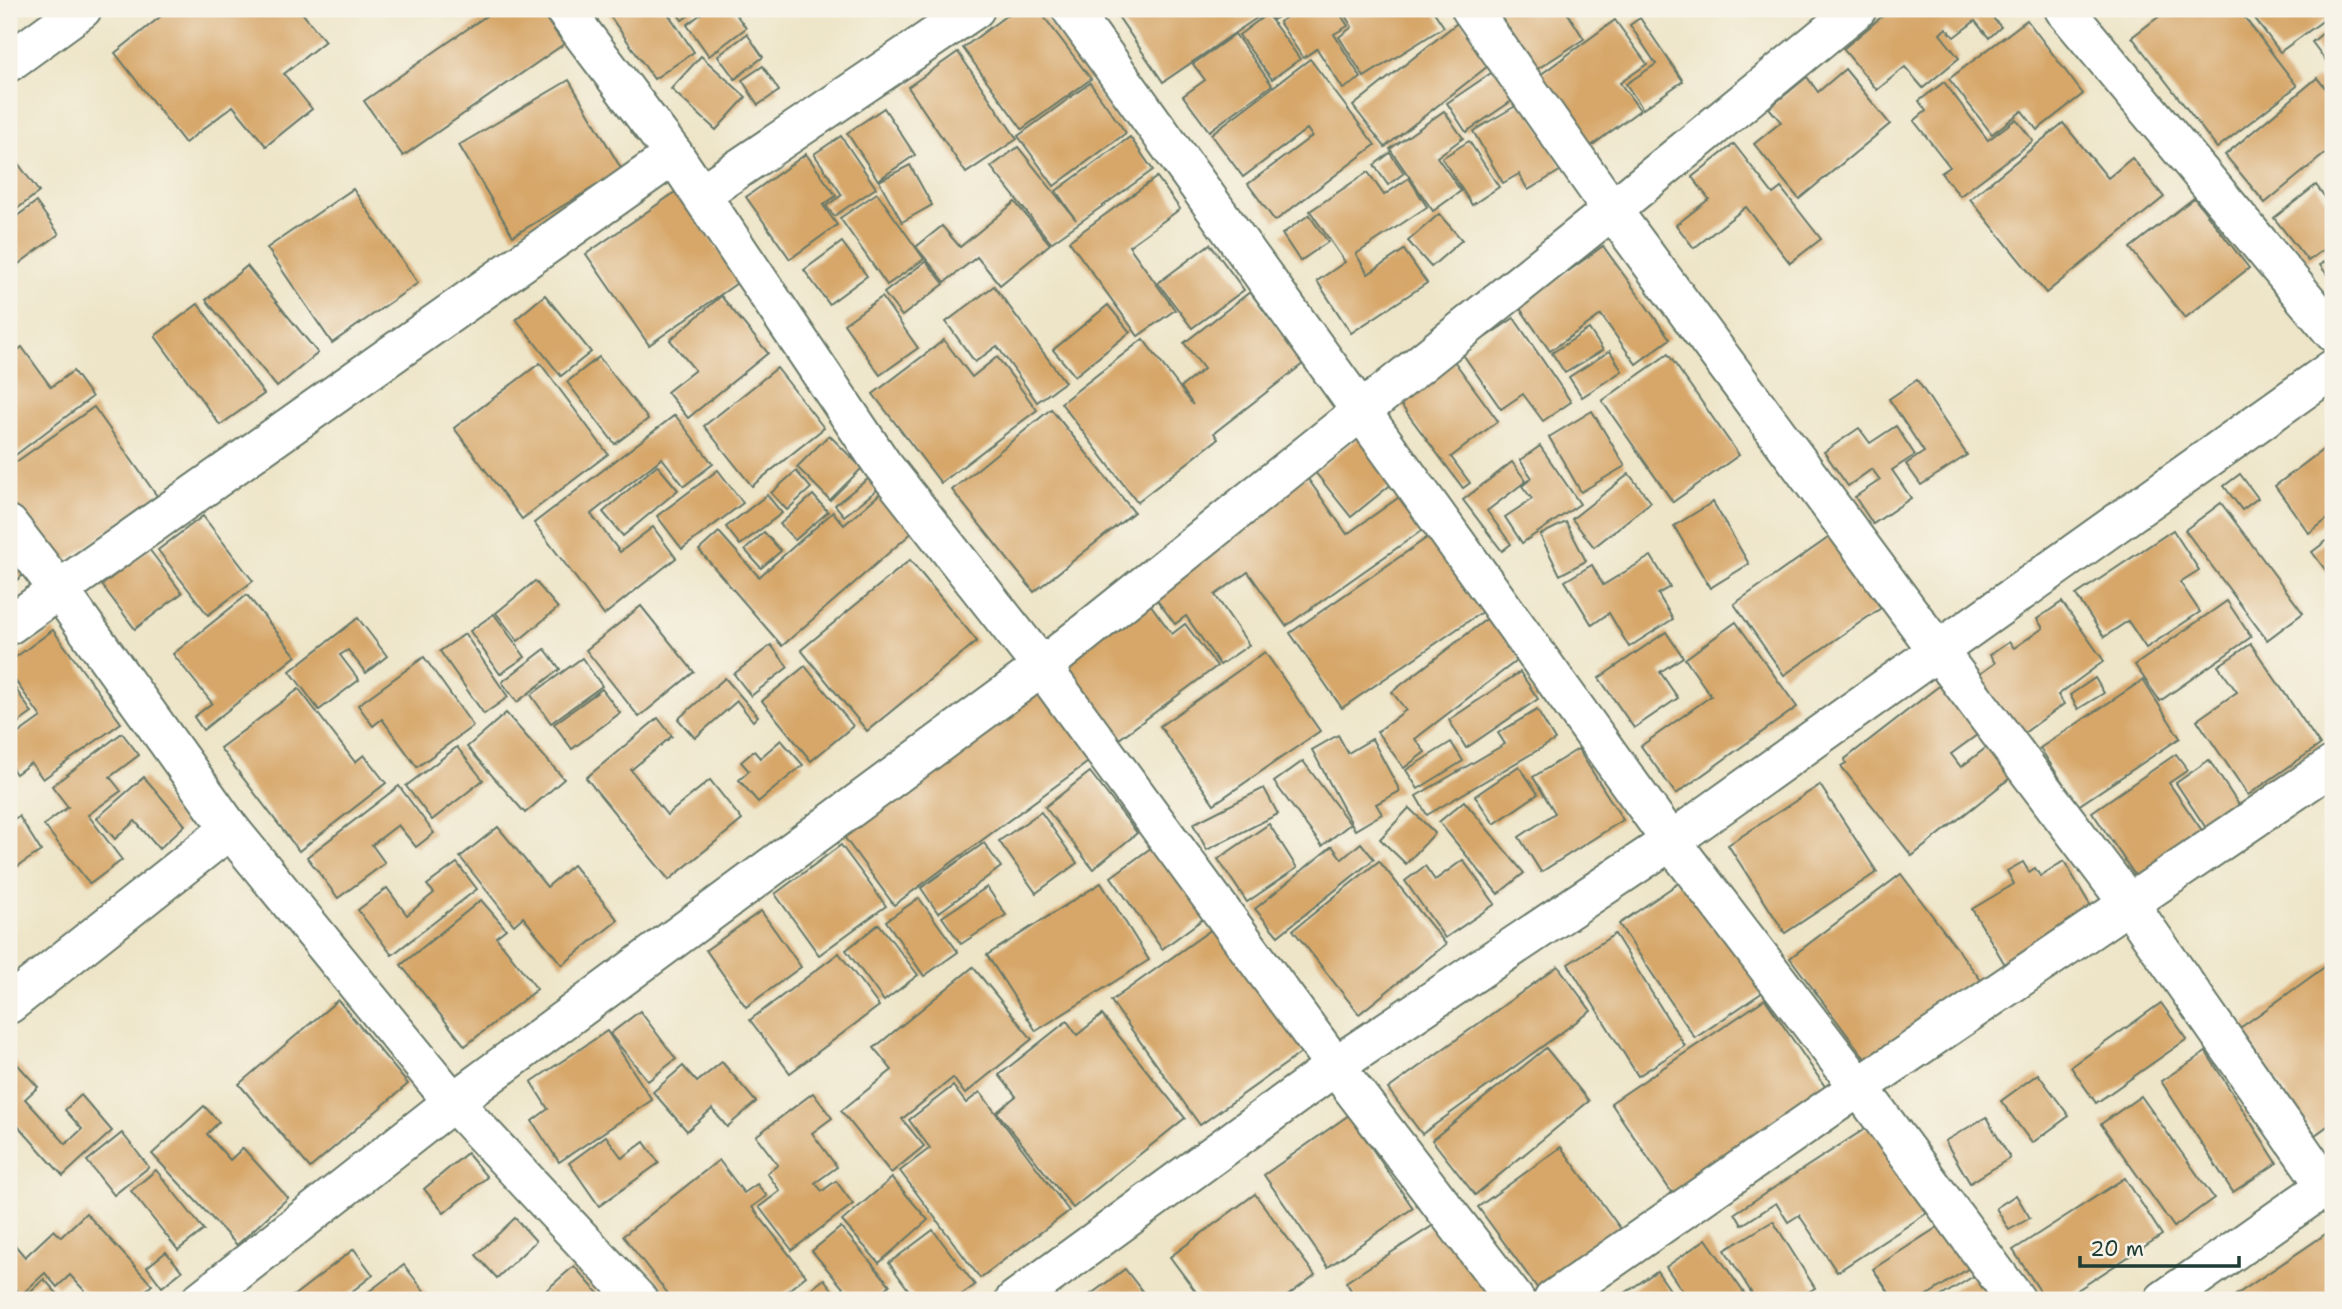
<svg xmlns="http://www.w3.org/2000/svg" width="2342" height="1309" viewBox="0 0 2342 1309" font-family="'Shantell Sans',sans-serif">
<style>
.building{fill:#d7a76b}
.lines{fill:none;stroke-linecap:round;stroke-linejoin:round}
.street-casing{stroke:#677868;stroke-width:42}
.secondary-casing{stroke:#677868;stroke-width:42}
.street{stroke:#fff;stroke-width:38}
.secondary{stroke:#fff;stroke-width:38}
</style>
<rect width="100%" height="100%" fill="#f7f3e8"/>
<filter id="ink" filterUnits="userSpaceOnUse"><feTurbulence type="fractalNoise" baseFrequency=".0143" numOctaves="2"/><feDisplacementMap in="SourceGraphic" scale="14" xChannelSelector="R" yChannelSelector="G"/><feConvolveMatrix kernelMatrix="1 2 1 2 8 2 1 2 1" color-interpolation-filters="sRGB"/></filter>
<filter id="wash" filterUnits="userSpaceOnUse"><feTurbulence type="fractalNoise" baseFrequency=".00686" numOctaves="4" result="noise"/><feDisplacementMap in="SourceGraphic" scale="28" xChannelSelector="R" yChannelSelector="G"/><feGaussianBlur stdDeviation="1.57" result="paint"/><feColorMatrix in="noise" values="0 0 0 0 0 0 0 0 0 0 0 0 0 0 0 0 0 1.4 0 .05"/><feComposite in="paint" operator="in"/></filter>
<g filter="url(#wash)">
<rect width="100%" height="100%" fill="#eee5c8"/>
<g id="blocks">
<g class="building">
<polygon points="170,9 299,9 325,41 284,74 312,109 266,146 233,106 185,143 115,53"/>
<polygon points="496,9 539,9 564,44 403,156 364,101"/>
<polygon points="605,9 665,9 694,52 654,79"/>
<polygon points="674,9 698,9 682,20"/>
<polygon points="707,9 732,9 746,28 709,56 687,25"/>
<polygon points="1015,9 1038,9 1091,79 1022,129 963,48"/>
<polygon points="1113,9 1261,9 1264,13 1163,82"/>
<polygon points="1267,9 1291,9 1273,20"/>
<polygon points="1300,9 1337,9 1348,26 1334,34 1361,78 1343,89 1317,49 1303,58 1279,22"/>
<polygon points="1341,9 1432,9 1444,27 1364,77 1339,37 1352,27"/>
<polygon points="1489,9 1565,9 1584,39 1531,73"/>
<polygon points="1891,9 1985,9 2001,27 1989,38 1975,21 1954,37 1946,28 1940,34 1959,58 1923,88 1905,67 1877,90 1843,49"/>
<polygon points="2169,9 2238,9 2297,86 2217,148 2132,37"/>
<polygon points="2248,9 2322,9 2328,17 2280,52"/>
<polygon points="1267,14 1300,59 1272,79 1239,35"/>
<polygon points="1640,18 1683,81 1643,109 1626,84 1656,64 1630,25"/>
<polygon points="1461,20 1493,62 1385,147 1353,106"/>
<polygon points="1615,20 1647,64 1620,83 1640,110 1587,149 1536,78"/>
<polygon points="2027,20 2083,94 2037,130 2022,111 1992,134 1949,79"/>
<polygon points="2327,30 2333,38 2333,70 2312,42"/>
<polygon points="747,34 763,57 735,79 718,56"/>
<polygon points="1235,34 1272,85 1209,131 1183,96 1205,80 1193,64"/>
<polygon points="958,52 1017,139 966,173 908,87"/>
<polygon points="701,56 746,97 716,130 671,89"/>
<polygon points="1310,59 1375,145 1275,221 1248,184 1312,136 1307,129 1243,177 1211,134"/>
<polygon points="763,66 779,91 758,105 742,80"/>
<polygon points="1500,67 1519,96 1466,132 1447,103"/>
<polygon points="1845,69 1890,124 1799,199 1754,144 1781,122 1769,108 1807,77 1818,92"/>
<polygon points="2317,78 2333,97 2333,147 2265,203 2225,155"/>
<polygon points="569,80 622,170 513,236 459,145"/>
<polygon points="1944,82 1988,140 2016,119 2033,141 1960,196 1941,173 1950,167 1914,121 1926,111 1919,101"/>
<polygon points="1090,83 1126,133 1054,186 1018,136"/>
<polygon points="1524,101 1563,169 1528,190 1519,174 1503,183 1473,131"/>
<polygon points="884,108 915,155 878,180 847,133"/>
<polygon points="1444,111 1463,138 1437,157 1461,191 1433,211 1390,149"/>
<polygon points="2063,123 2108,178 2132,158 2164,197 2046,293 1970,199"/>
<polygon points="841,136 876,188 834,216 826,206 842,195 814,154"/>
<polygon points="1130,137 1153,170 1051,243 991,167 1018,147 1076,220 1056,191"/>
<polygon points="1469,141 1499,187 1472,205 1442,158"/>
<polygon points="1734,144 1773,194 1781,188 1821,239 1790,263 1746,207 1694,248 1676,225 1709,199 1692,177"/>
<polygon points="9,151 39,192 9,215"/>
<polygon points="1390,153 1404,173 1388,185 1374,165"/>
<polygon points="806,154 836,196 823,205 837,225 790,259 746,197"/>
<polygon points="910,165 932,205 902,222 879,181"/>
<polygon points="1368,172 1384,195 1409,178 1427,207 1356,254 1368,274 1404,250 1427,283 1351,333 1317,281 1345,262 1310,211"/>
<polygon points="1157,177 1180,209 1129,246 1175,310 1138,336 1069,241"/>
<polygon points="2316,185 2333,208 2333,242 2308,261 2274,218"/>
<polygon points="353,189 418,283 332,343 267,248"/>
<polygon points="677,191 740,281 649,345 586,254"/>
<polygon points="877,193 924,259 887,285 840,218"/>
<polygon points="2194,198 2249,268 2185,318 2130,248"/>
<polygon points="36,202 59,234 9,271 9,222"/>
<polygon points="1015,202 1050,244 1000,285 977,257 945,282 916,247 942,226 960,247"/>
<polygon points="1439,214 1462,240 1431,267 1408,241"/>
<polygon points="1309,215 1328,242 1300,261 1282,234"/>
<polygon points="842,242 867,276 829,304 804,270"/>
<polygon points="1210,244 1244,290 1192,328 1158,283"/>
<polygon points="1603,246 1670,339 1636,364 1601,315 1550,351 1519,307"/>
<polygon points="2333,256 2333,283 2320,265"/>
<polygon points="926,261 944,284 902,316 884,293"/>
<polygon points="247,266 318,353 277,387 206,300"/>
<polygon points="994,286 1065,382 1037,402 997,346 975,362 946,322"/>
<polygon points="1250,292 1304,363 1214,433 1218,439 1137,502 1061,403 1143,339 1193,405 1181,387 1204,369 1184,343"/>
<polygon points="545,295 591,352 561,376 516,319"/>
<polygon points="721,296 768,353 688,418 667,392 695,370 670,340"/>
<polygon points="882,297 918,348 880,375 844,324"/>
<polygon points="198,304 264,394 220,425 155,336"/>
<polygon points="1108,305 1130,332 1075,376 1053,350"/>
<polygon points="1514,318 1571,402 1543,421 1523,394 1501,409 1462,353"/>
<polygon points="1589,329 1603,350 1565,373 1552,353"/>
<polygon points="944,340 972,377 997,357 1037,410 941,483 873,394"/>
<polygon points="22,347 51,387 73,371 92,397 9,460 9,357"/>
<polygon points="1610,351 1622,371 1582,397 1569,377"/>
<polygon points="1668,354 1739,455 1673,502 1602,401"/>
<polygon points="599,357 648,419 615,444 567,382"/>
<polygon points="1454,361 1498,421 1451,457 1470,483 1463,488 1398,401"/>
<polygon points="540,363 608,454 522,519 454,428"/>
<polygon points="777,368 824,428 752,486 704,426"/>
<polygon points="1917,380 1967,455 1921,485 1906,464 1924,452 1889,399"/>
<polygon points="94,407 157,496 50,572 9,513 9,467"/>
<polygon points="1051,409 1134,512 1034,592 952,490"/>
<polygon points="1592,411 1625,466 1581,492 1549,437"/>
<polygon points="675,415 713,464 684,486 662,458 591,514 620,552 653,527 676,558 604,615 534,523"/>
<polygon points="1896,426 1915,455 1892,470 1911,498 1873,524 1855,497 1880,480 1872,469 1848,486 1824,452 1859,428 1870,443"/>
<polygon points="1368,430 1404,474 1351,517 1315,472"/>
<polygon points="829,435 862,468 830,500 797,467"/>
<polygon points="2333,442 2333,515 2309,533 2275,486"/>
<polygon points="1540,446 1580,504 1522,543 1505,517 1532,499 1522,486 1532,478 1520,460"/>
<polygon points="1512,462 1526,481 1487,511 1511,544 1502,551 1463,500"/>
<polygon points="657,465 678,490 623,536 603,512"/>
<polygon points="718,470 743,503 682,549 657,516"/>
<polygon points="796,471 811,488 787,510 771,493"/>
<polygon points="1629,474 1651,502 1594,547 1572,519"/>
<polygon points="2240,474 2258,498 2242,510 2224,486"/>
<polygon points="1306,476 1347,534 1408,491 1431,524 1286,626 1248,572 1215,595 1249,645 1220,665 1186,616 1175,624 1148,588"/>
<polygon points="868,479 877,490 844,516 835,505"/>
<polygon points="882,492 915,530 782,646 699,550 719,532 759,577 833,512 844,525"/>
<polygon points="767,495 782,513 740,545 726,527"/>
<polygon points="813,495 828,512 795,540 780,524"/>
<polygon points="1713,502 1749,564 1710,588 1674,526"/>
<polygon points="2221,503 2303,613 2267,640 2185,530"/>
<polygon points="203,516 253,581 208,615 158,550"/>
<polygon points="1566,522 1586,561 1560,575 1540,535"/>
<polygon points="2173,530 2199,570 2180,582 2200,612 2146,648 2128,621 2104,637 2076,595"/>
<polygon points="764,532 781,551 761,568 745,550"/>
<polygon points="1434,533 1486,609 1342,708 1290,633"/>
<polygon points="1831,536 1881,608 1784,675 1734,604"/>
<polygon points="2333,536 2333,580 2312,552"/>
<polygon points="9,540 31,569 9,586"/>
<polygon points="149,549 182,593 135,629 102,585"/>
<polygon points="1651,556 1670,587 1658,594 1673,619 1629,647 1609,613 1592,625 1565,581 1592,565 1603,585"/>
<polygon points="910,560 977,641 867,731 801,650"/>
<polygon points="535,581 558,608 518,641 496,613"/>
<polygon points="247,595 296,656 203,730 194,717 212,703 173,654"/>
<polygon points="1145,597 1172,634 1185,624 1217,666 1111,745 1053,666"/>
<polygon points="2227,601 2251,637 2160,701 2135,665"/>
<polygon points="2062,602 2104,661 2058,695 2064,704 2020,736 1977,676 1995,663 1990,655 2009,642 2014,648 2043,628 2037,619"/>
<polygon points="641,606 694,672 639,717 586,650"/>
<polygon points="494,614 525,657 500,674 470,631"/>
<polygon points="1489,617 1520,658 1415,739 1425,752 1404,768 1377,732 1406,710 1392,692"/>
<polygon points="358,618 387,656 366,673 348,650 340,655 359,680 319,710 290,671"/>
<polygon points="1736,622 1797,707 1676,794 1641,746 1711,696 1685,659"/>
<polygon points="53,630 121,723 43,779 31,763 16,774 9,764 9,740 41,717 9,672 9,662"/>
<polygon points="1666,632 1683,657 1660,672 1678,698 1634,728 1599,678"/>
<polygon points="465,634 508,697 484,714 440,651"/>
<polygon points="2251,644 2320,745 2248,795 2197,720 2237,692 2218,666"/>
<polygon points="771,645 788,667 751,696 734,674"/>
<polygon points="545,649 560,669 517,702 502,682"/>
<polygon points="1265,652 1320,731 1214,804 1160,726"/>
<polygon points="424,657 473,726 417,767 382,719 373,726 358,705"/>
<polygon points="582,658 602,686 551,723 531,695"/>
<polygon points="805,666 853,726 811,761 762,701"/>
<polygon points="1520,672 1538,699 1466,748 1449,720"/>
<polygon points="725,678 758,716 753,721 737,701 695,738 678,719"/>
<polygon points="2095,678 2104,693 2078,709 2070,695"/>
<polygon points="9,679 32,713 9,729"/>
<polygon points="2143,680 2180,738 2078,806 2040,748"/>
<polygon points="1943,683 1981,732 1951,754 1961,767 1991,744 2015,774 1912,856 1841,766 1846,763 1845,759"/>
<polygon points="1044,686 1095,757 894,905 842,834"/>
<polygon points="299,689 355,762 364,755 386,783 299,851 220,748"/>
<polygon points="602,689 620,713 572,749 554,724"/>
<polygon points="1537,710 1555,740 1427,815 1416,796 1505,744 1498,733"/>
<polygon points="506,713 564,779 525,813 467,747"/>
<polygon points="658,718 672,736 631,770 667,815 710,780 742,820 669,880 586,778"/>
<polygon points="122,733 139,755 110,777 121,791 88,815 122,860 90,884 44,825 68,807 52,786"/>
<polygon points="1338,735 1348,753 1372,739 1400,791 1376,804 1382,814 1355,830 1312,750"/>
<polygon points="781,740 803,765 758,802 739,780 749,771 741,762 754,751 760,758"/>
<polygon points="1451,742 1463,761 1418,789 1406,770"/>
<polygon points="457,747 483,780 432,820 406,786"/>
<polygon points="1578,749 1623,820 1541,872 1519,837 1555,813 1533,777"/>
<polygon points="2176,754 2188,770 2169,783 2203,832 2137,878 2092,812"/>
<polygon points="2209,760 2241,808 2208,831 2176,783"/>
<polygon points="1303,761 1350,824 1322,846 1274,782"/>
<polygon points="1519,766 1538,794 1494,824 1475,796"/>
<polygon points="1090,772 1137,833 1093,869 1045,807"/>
<polygon points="144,777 185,825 159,849 135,821 115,839 97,818"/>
<polygon points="1820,785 1877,872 1785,933 1728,845"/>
<polygon points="399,786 434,833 416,847 398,825 372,845 385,863 338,898 307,857"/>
<polygon points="1264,788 1278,814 1207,850 1193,824"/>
<polygon points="1464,801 1524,873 1498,894 1439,822"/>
<polygon points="1409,808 1435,833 1406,864 1380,839"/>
<polygon points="1041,812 1077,863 1036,893 999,841"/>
<polygon points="19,816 41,851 9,872 9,822"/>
<polygon points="1269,824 1297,868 1247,902 1218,859"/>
<polygon points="498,827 547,887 573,865 618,920 562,965 523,917 514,925 460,857"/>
<polygon points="984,843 1001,867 938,913 921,888"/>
<polygon points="1361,843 1374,859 1278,936 1255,909 1332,846 1342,859"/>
<polygon points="841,845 886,906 819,955 775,894"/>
<polygon points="1155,845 1207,916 1162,949 1111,877"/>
<polygon points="1463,860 1495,904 1445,938 1405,881 1425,866 1435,880"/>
<polygon points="1379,861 1446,944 1359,1014 1293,930"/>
<polygon points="2064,861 2096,915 2007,968 1972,909 2014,884 2007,871 2023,862 2029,872 2035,868 2040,876"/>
<polygon points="457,863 477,889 392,955 358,910 387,888 407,915 434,893 427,885"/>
<polygon points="1901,874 1986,987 1875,1072 1790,958"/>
<polygon points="1686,878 1763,992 1695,1038 1619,924"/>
<polygon points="1101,883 1149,960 1036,1031 987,955"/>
<polygon points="987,887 1006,915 961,944 942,917"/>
<polygon points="919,898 958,952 924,976 886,921"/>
<polygon points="481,900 506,929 496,937 537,989 465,1046 401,965"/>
<polygon points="761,911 801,967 746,1007 706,950"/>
<polygon points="879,924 918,975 884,1001 846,950"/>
<polygon points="1219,924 1308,1048 1200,1125 1111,1001"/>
<polygon points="1615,934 1685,1046 1638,1076 1568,964"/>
<polygon points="839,953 879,1006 790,1073 750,1020"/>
<polygon points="2333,961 2333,1122 2315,1135 2240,1028"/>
<polygon points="1558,966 1591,1011 1422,1134 1388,1089"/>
<polygon points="973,967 1032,1039 965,1094 953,1078 902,1119 924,1146 891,1173 841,1111 892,1070 874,1048"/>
<polygon points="1765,999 1828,1091 1674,1196 1611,1103"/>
<polygon points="338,1000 408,1084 310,1168 239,1084"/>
<polygon points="2161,1003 2187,1039 2096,1103 2071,1067"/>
<polygon points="640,1011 676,1059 648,1081 610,1034"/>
<polygon points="1102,1015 1185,1118 1073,1208 997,1112 1016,1096 999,1075 1067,1021 1077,1035"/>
<polygon points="607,1031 652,1100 559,1162 532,1121 548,1109 531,1082"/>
<polygon points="1546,1048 1589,1101 1475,1195 1432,1140"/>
<polygon points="2206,1052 2277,1163 2233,1192 2161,1081"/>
<polygon points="9,1055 38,1087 25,1099 66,1144 82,1129 65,1110 81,1095 112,1131 63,1176 9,1116"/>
<polygon points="722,1062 756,1102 727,1127 712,1109 687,1131 653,1092 683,1066 697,1082"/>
<polygon points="2038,1074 2069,1116 2032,1143 2001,1101"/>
<polygon points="953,1086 966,1103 980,1092 1069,1211 980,1278 900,1171 930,1148 909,1120"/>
<polygon points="813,1093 832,1118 812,1133 837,1167 815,1183 822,1191 836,1181 853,1204 792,1250 759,1207 780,1191 767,1173 778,1165 756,1136"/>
<polygon points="2141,1096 2214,1198 2174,1227 2101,1124"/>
<polygon points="204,1106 219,1122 207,1134 230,1160 243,1148 288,1198 237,1245 152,1154"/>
<polygon points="1349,1115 1413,1208 1328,1267 1264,1175"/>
<polygon points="1986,1117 2010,1158 1970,1183 1945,1141"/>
<polygon points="1871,1125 1927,1213 1837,1272 1799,1215 1788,1222 1776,1203 1742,1225 1735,1213"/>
<polygon points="122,1133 149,1167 114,1195 87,1161"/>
<polygon points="606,1136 622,1158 644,1142 659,1163 599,1206 569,1163"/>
<polygon points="1561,1147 1623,1232 1541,1293 1478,1207"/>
<polygon points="467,1153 487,1177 444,1213 424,1189"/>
<polygon points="719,1160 744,1193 757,1184 767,1196 752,1207 806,1276 776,1300 673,1300 623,1236"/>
<polygon points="156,1170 204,1230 178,1250 131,1191"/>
<polygon points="892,1178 928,1220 879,1263 842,1221"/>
<polygon points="2125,1178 2162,1235 2062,1300 2046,1300 2013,1250"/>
<polygon points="1255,1194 1315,1275 1282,1300 1202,1300 1170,1257"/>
<polygon points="2016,1195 2030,1218 2009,1230 1996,1208"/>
<polygon points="86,1213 152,1285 135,1300 93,1300 70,1275 57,1287 45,1273 21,1295 9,1282 9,1238 25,1257 54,1230 61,1237"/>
<polygon points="515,1218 536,1241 497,1278 476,1255"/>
<polygon points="1443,1219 1495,1300 1357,1300 1346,1282"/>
<polygon points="1773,1221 1815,1288 1795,1300 1756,1300 1725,1250"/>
<polygon points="1941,1225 1969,1268 1920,1300 1894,1300 1873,1269"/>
<polygon points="841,1227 890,1285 879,1295 883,1300 853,1300 812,1251"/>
<polygon points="2333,1229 2333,1300 2239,1300 2236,1295"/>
<polygon points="933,1230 975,1285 954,1300 916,1300 889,1263"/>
<polygon points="1706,1239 1749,1300 1689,1300 1666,1267"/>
<polygon points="354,1249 373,1275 341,1300 288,1300"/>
<polygon points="166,1252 182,1271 162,1287 147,1267"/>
<polygon points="404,1265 431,1300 358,1300"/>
<polygon points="574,1266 604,1300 535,1300"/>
<polygon points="1125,1269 1149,1300 1083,1300"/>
<polygon points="1657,1271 1677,1300 1615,1300"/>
<polygon points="1977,1274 1994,1300 1935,1300"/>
<polygon points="44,1279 63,1300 23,1300 22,1299"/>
<polygon points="824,1279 838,1297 834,1300 809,1300 805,1294"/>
</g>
</g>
</g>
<g filter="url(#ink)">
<use href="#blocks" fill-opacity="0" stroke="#677868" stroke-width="2"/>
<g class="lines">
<defs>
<g id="street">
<polyline points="564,9 674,155 882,464 1042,667 1335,1066 1515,1300"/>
<polyline points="1071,9 1671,841 1859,1087 2016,1300"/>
<polyline points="1471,9 1612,210 1938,651 2129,904 2333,1196"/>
<polyline points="2064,9 2333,332"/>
<polyline points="701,194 975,9"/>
<polyline points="9,525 59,590 230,829 453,1102 638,1300"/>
<polyline points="9,625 674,155"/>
<polyline points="9,1004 230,829"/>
<polyline points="201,1300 453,1102 1042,667 1612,210 1857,9"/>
<polyline points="1015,1300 1335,1066 1671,841 2333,369"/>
<polyline points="1553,1300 1859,1087 2333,765"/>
</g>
<g id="secondary">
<polyline points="9,62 82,9"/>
<polyline points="2164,1300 2333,1181"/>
</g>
</defs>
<use href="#street" class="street-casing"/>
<use href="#secondary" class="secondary-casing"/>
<use href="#street" class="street"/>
<use href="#secondary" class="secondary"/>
</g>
</g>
<rect width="2342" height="1309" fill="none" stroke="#f7f3e8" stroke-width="35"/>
<path d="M2080 1256v10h159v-10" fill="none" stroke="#1f3d34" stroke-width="3.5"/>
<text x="2090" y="1256" font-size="21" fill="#1f3d34" stroke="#f7f3e8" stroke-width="5" paint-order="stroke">20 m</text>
</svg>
